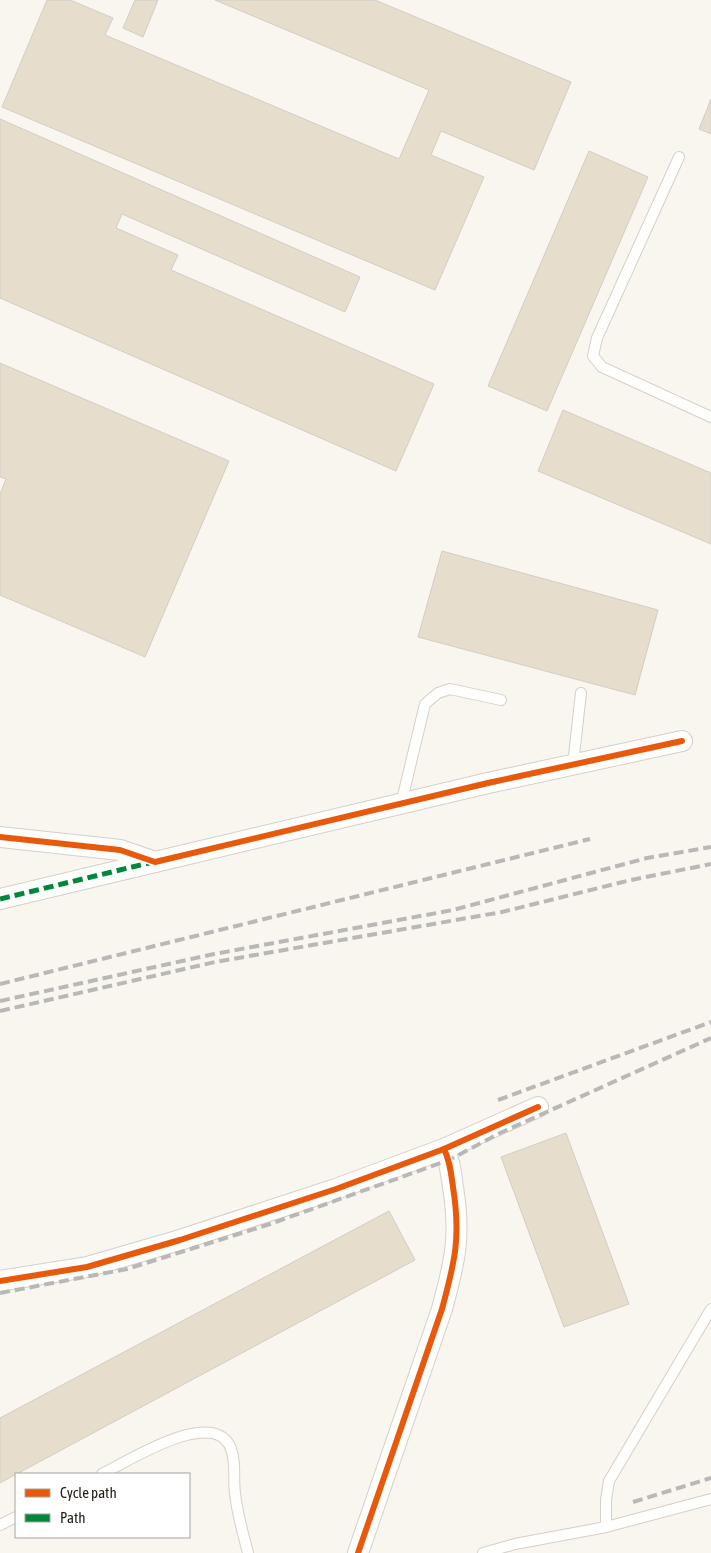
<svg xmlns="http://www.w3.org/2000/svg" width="711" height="1553" viewBox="0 0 711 1553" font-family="'Asap Condensed',sans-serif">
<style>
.building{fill:#e6ddcd;stroke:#d2cdc5}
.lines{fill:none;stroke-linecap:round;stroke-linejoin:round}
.service-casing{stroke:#d5d0c8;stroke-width:12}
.minor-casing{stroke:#d5d0c8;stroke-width:22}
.service{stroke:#fefefd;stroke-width:10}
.minor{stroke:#fefefd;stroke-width:20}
.rail{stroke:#b9b8b6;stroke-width:4;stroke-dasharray:10 5;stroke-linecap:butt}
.quiet{stroke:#00873e;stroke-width:5;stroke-dasharray:10 5;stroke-linecap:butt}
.cycleway-casing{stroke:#fff;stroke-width:9}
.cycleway{stroke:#e8590c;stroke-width:6}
</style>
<rect width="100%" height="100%" fill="#f9f5ef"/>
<g class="building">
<polygon points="47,0 70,0 113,18 105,35 399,159 429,90 215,0 375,0 571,82 534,170 441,131 431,155 484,177 435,290 2,107"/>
<polygon points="135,0 158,0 143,37 123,28"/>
<polygon points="711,99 711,134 699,129"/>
<polygon points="0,119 360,277 345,312 122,214 116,228 178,255 171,270 434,384 396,471 0,298"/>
<polygon points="589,151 648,177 547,411 488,386"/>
<polygon points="0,363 229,461 145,657 0,595 0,494 6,479 0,477"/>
<polygon points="563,410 711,473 711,544 538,471"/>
<polygon points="442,551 658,610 635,695 418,637"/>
<polygon points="566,1133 629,1304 564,1327 501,1157"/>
<polygon points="389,1211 415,1260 0,1483 0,1418"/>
</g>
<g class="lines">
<defs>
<g id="service">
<polyline points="679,157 597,338 593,356 602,367 711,417"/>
<polyline points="573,764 581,693"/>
<polyline points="401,804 425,704 438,693 450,689 501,700"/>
<path d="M102 1474C127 1462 219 1402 232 1452 236 1466 233 1479 235 1493 237 1514 243 1533 248 1553"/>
<polyline points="0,1525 16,1517"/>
<polyline points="606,1527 606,1500 609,1481 711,1309"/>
<polyline points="483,1553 515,1544 606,1527 711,1499"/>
</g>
<g id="minor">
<polyline points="0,837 120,850 155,862 488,783 682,741"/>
<polyline points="0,899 155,862"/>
<polyline points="0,1281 87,1267 180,1240 336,1189 444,1149 538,1107"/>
<path d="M358 1553 442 1309C455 1261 461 1237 453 1187 451 1173 450 1161 444 1149"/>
</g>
</defs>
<use href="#service" class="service-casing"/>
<use href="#minor" class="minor-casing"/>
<use href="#service" class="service"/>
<use href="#minor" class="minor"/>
<g class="rail">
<polyline points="0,984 590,839"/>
<polyline points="0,1001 214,954 453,910 647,858 711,847"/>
<polyline points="0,1011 215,962 502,912 631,880 711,864"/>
<polyline points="498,1100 711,1022"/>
<polyline points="0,1293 127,1269 270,1224 449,1160 500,1133 711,1038"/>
<polyline points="633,1502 711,1478"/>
</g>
<polyline class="quiet" points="0,899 153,862"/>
<defs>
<g id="cycleway">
<polyline points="0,837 120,850 155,862 488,783 682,741"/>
<polyline points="0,1281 87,1267 180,1240 336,1189 444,1149 538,1107"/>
<path d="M358 1553 442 1309C455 1261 461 1237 453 1187 451 1173 450 1161 444 1149"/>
</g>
</defs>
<use href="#cycleway" class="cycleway-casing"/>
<use href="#cycleway" class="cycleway"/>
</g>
<rect x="15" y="1473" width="175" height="65" fill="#ffffff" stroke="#a7a4a0"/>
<rect x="25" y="1489" width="25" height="8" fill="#e8590c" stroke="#a7a4a0"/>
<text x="60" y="1498" font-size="15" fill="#221c12">Cycle path</text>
<rect x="25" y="1514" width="25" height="8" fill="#00873e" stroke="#a7a4a0"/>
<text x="60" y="1523" font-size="15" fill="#221c12">Path</text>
</svg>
